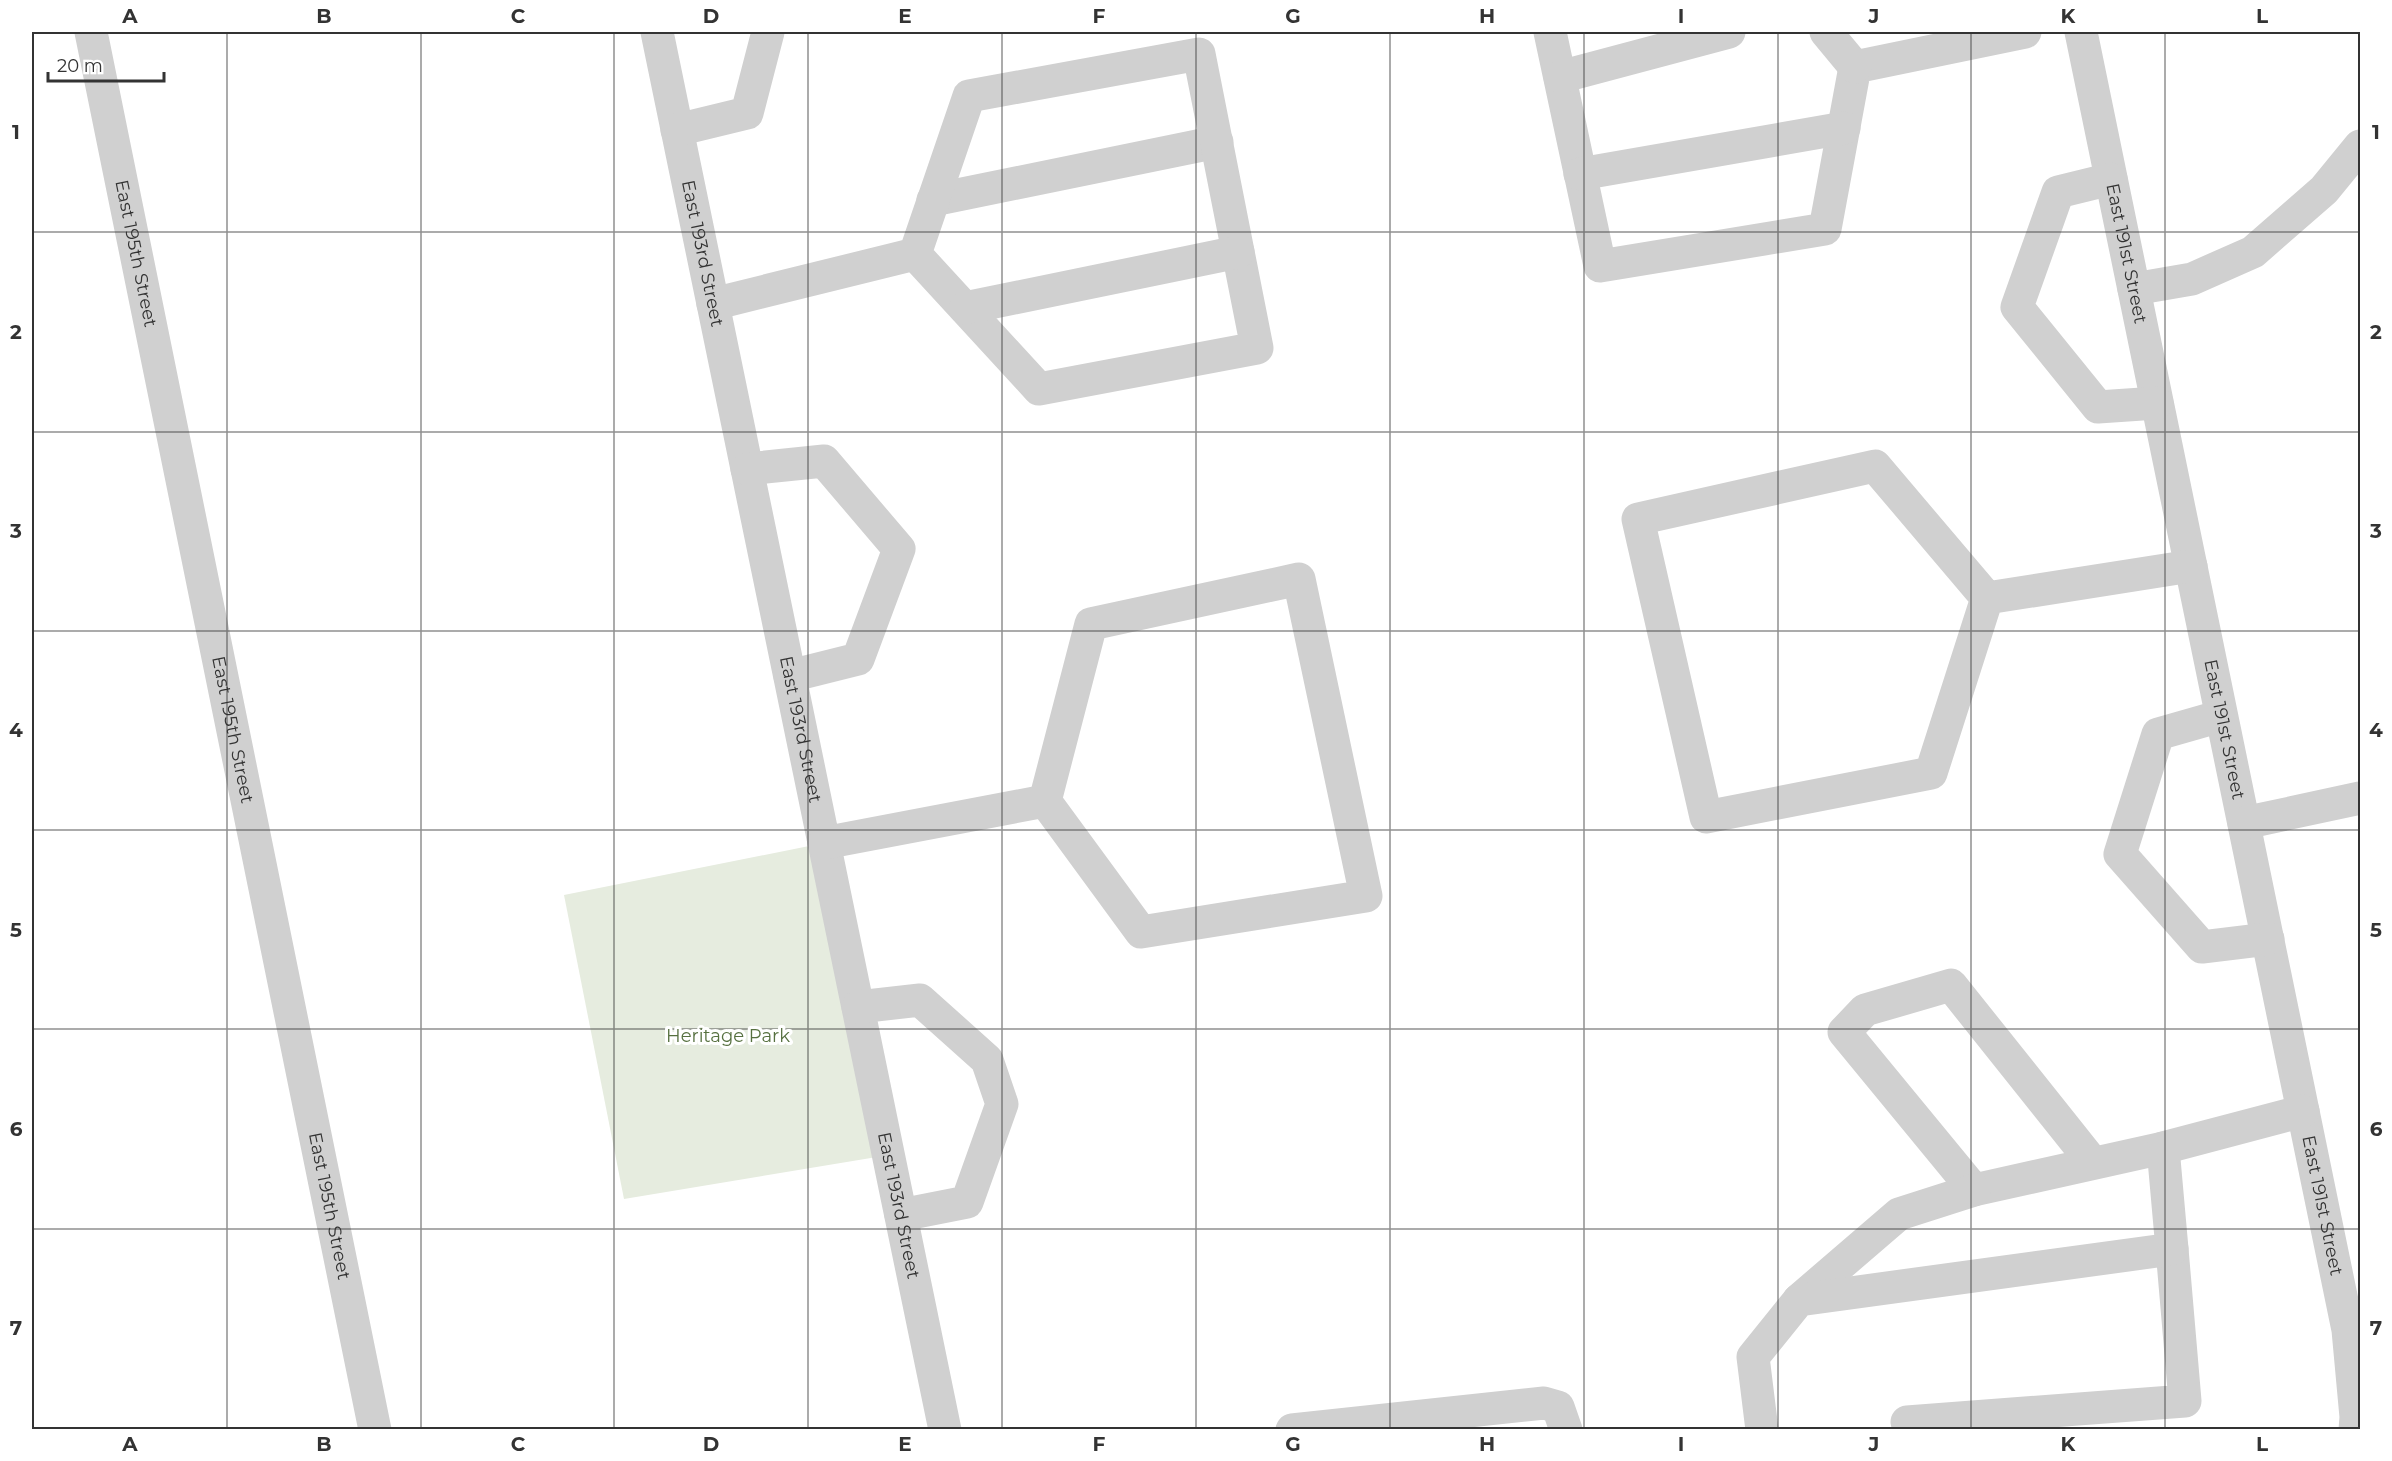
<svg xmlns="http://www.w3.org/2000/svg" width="2392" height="1461" viewBox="0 0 2392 1461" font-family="Montserrat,sans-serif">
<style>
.green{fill:#e6ecdf}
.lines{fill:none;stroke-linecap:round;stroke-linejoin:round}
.minor{stroke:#d0d0d0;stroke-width:33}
.grid{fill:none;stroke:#333;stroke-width:1.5;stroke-opacity:0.55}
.labels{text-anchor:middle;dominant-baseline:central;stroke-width:6;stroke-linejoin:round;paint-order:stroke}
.street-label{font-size:18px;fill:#333;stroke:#fff}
.park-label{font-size:18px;fill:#56703f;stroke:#fff}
.neatline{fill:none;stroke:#333;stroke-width:2}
.grid-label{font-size:20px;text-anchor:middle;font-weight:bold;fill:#333}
</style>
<rect width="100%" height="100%" fill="#fff"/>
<polygon class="green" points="824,843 889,1155 624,1199 564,895"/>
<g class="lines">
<g class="minor">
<path id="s1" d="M91 32 375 1430"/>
<path id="s2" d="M657 32 945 1430"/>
<polyline points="1550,32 1600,266 1825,229 1855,67 2025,32"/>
<polyline points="1826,32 1855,67"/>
<path id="s3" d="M2081 32 2348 1330 2356 1417 2355 1430"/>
<polyline points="1560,77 1729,32"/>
<polyline points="677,130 747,113 768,32"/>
<polyline points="1580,174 1844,128"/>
<polyline points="2111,179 2058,192 2017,307 2098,407 2157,403"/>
<polyline points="933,200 1217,142"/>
<polyline points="2134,289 2192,279 2253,252 2324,190 2360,146"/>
<polyline points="713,304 915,254 1039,389 1257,348 1199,54 969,96 915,254"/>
<polyline points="965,308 1238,252"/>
<polyline points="747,469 824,461 899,549 858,659 790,676"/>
<polyline points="1987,598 1931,773 1706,817 1638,519 1875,466 1987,598 2191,566"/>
<polyline points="2221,716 2158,734 2120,854 2202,947 2268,939"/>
<polyline points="2244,823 2360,798"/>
<polyline points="824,843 1045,801 1141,932 1366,896 1299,579 1091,624 1045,801"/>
<polyline points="858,1007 920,1000 987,1060 1002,1104 967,1202 901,1215"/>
<polyline points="2093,1163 1951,985 1865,1010 1844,1032 1974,1190 2163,1148"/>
<polyline points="1799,1300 1899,1214 1974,1190"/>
<polyline points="1907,1422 2185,1401 2172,1249"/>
<polyline points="1292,1430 1544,1403 1558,1407 1566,1430"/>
<polyline points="1762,1430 1753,1357 1799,1300 2172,1249 2163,1148 2303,1111"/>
</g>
</g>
<path class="grid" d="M227 32V1430M421 32V1430M614 32V1430M808 32V1430M1002 32V1430M1196 32V1430M1390 32V1430M1584 32V1430M1778 32V1430M1971 32V1430M2165 32V1430M32 232H2360M32 432H2360M32 631H2360M32 830H2360M32 1029H2360M32 1229H2360"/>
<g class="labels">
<g class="street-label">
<text stroke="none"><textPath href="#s1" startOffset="226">East 195th Street</textPath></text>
<text stroke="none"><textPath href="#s3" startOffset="226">East 191st Street</textPath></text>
<text stroke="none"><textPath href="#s2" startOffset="226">East 193rd Street</textPath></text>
<text stroke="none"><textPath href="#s1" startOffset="712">East 195th Street</textPath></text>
<text stroke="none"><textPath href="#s3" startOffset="712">East 191st Street</textPath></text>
<text stroke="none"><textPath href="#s2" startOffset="712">East 193rd Street</textPath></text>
<text stroke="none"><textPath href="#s2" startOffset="1198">East 193rd Street</textPath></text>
<text stroke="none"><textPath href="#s3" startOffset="1198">East 191st Street</textPath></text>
<text stroke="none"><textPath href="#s1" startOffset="1198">East 195th Street</textPath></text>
</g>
<g class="park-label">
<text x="728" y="1036">Heritage Park</text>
</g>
</g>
<rect width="2392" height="1461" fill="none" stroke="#ffffff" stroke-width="66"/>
<path d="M48 72v9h116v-9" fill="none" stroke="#333333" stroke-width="3"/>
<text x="57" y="72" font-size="18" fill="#333333" stroke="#ffffff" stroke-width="4.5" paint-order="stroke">20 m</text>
<rect x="33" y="33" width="2326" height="1395" class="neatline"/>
<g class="grid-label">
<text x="130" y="23">A</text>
<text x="324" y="23">B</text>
<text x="518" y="23">C</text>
<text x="711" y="23">D</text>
<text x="905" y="23">E</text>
<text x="1099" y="23">F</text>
<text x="1293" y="23">G</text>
<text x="1487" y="23">H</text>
<text x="1681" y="23">I</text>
<text x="1874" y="23">J</text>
<text x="2068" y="23">K</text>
<text x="2262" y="23">L</text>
<text x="16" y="139">1</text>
<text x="2376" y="139">1</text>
<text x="16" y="339">2</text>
<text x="2376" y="339">2</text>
<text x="16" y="538">3</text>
<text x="2376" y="538">3</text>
<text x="16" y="737">4</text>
<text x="2376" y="737">4</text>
<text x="16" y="937">5</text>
<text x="2376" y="937">5</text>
<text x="16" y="1136">6</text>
<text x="2376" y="1136">6</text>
<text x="16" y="1335">7</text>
<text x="2376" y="1335">7</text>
<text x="130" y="1451">A</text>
<text x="324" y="1451">B</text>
<text x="518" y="1451">C</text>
<text x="711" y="1451">D</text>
<text x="905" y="1451">E</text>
<text x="1099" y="1451">F</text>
<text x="1293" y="1451">G</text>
<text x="1487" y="1451">H</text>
<text x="1681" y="1451">I</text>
<text x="1874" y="1451">J</text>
<text x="2068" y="1451">K</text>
<text x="2262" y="1451">L</text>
</g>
</svg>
